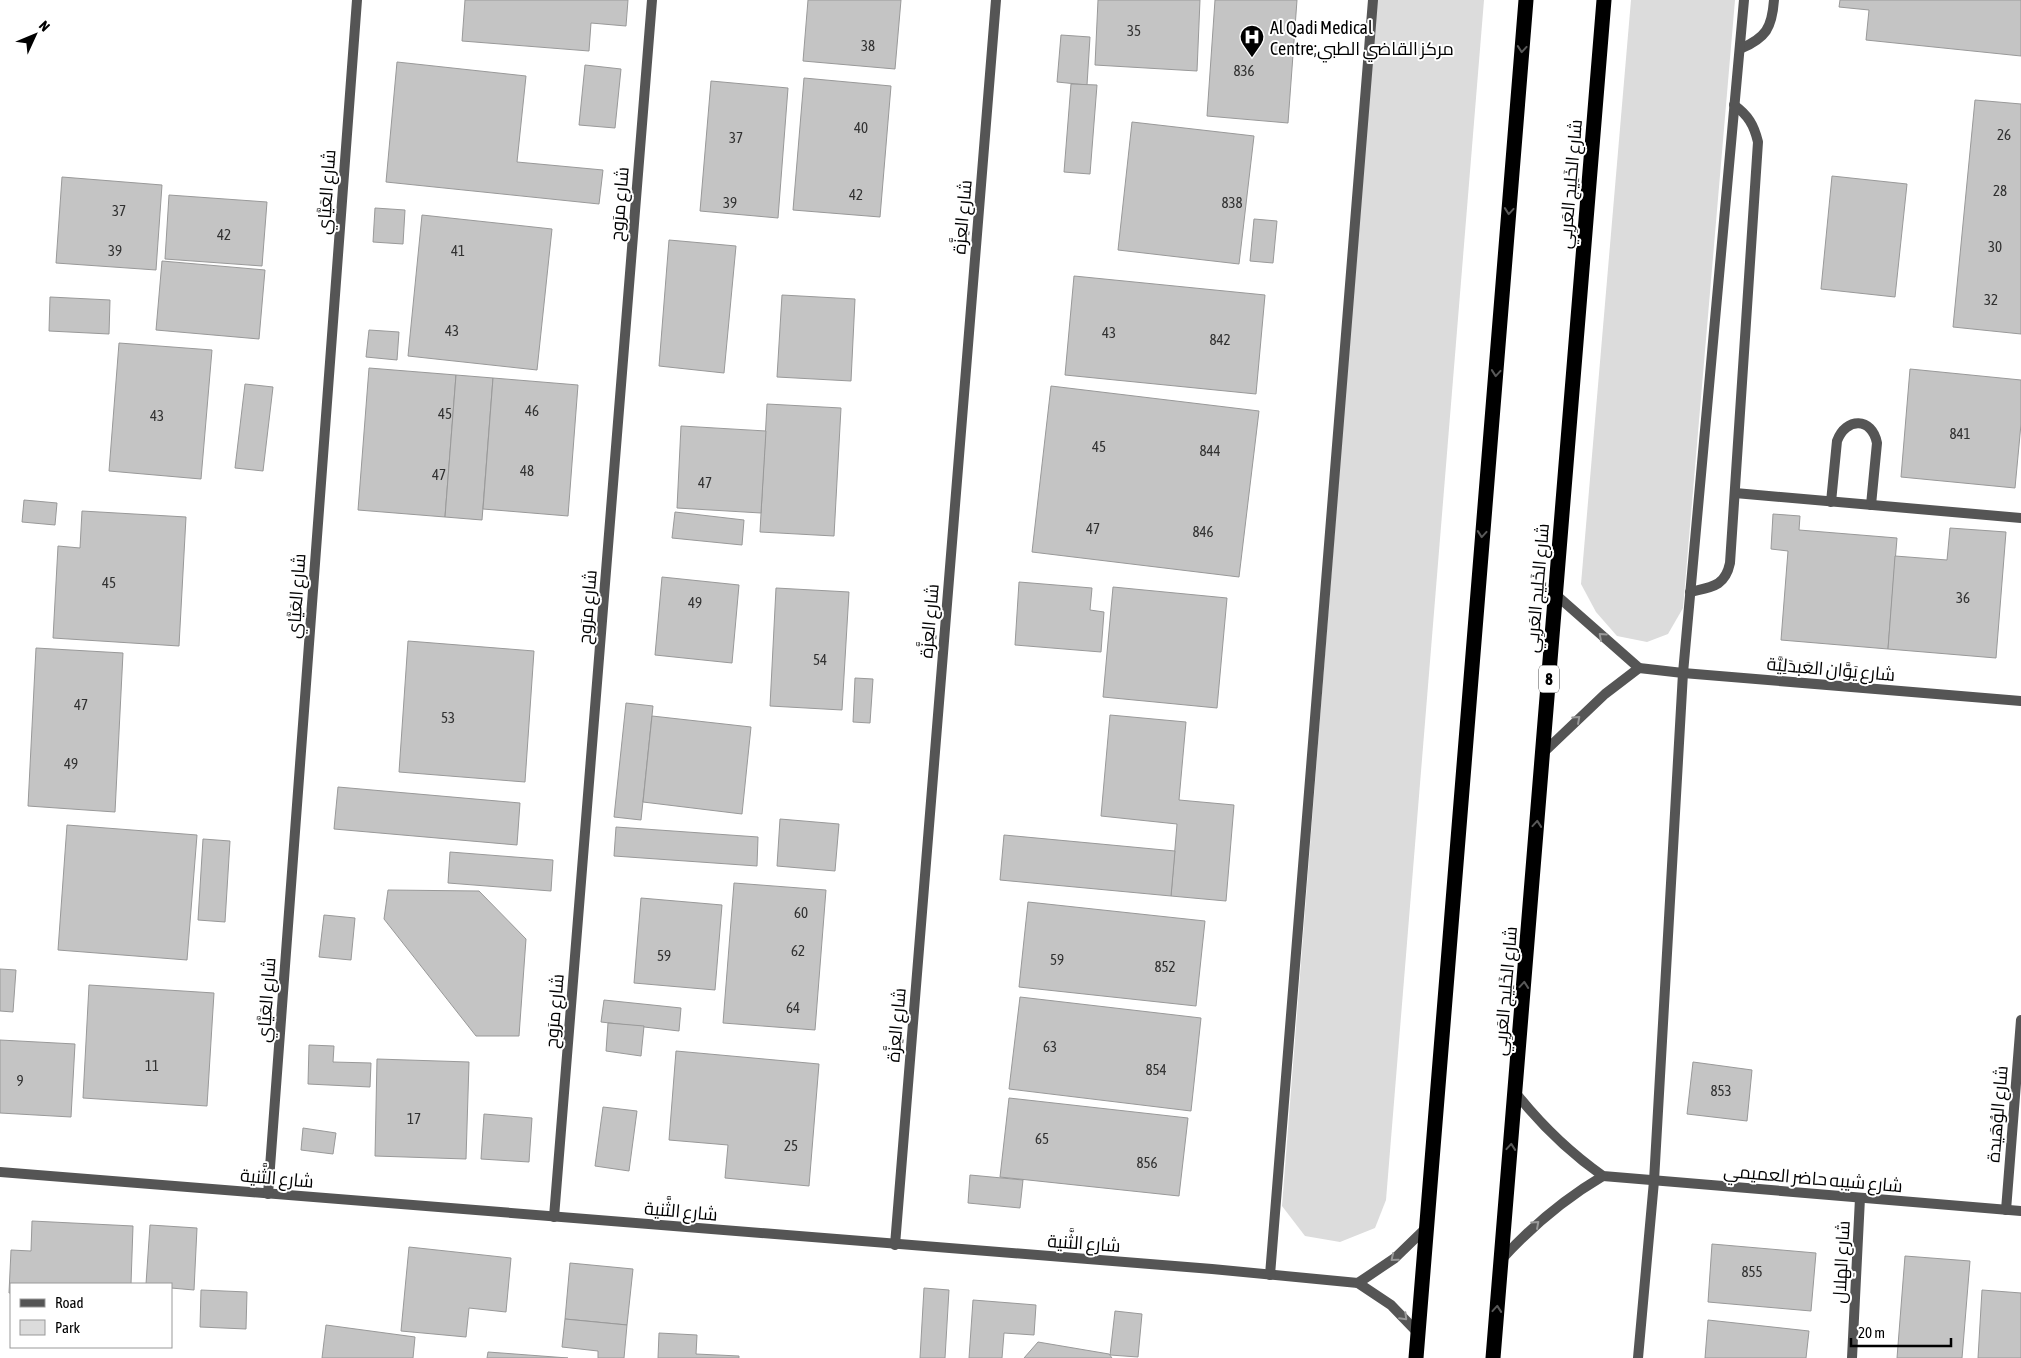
<svg xmlns="http://www.w3.org/2000/svg" width="2021" height="1358" viewBox="0 0 2021 1358" font-family="'Asap Condensed',Cairo,sans-serif">
<style>
.green{fill:#dcdcdc}
.building{fill:#c4c4c4;stroke:#999}
.lines{fill:none;stroke-linecap:round;stroke-linejoin:round}
.lane{stroke:#555;stroke-width:10}
.street{stroke:#555;stroke-width:10}
.highway{stroke:#000;stroke-width:15}
.oneway{stroke:#595959}
.oneway2{stroke:#999}
.labels{text-anchor:middle;dominant-baseline:central;stroke-width:4;stroke-linejoin:round;paint-order:stroke}
.number-label{font-size:15px;fill:#313131}
.shield{fill:#fff;stroke:#4c4c4c;stroke-width:1}
.shield-label{font-size:16px;font-weight:bold;fill:#000}
.poi-label{font-size:18px;fill:#000;stroke:#fff;text-anchor:start}
.street-label{font-size:18px;fill:#000;stroke:#fff}
</style>
<rect width="100%" height="100%" fill="#fff"/>
<g class="green">
<polygon points="1376,0 1484,0 1386,1200 1375,1228 1340,1242 1305,1236 1282,1206"/>
<polygon points="1631,0 1735,0 1683,608 1668,634 1647,642 1617,636 1596,612 1581,584"/>
</g>
<g class="building">
<polygon points="465,0 628,0 626,26 591,23 589,51 462,41"/>
<polygon points="808,0 901,0 895,69 803,61"/>
<polygon points="1098,0 1200,0 1197,71 1095,65"/>
<polygon points="1215,0 1297,0 1288,123 1207,116"/>
<polygon points="1840,0 2021,0 2021,56 1866,40 1869,10 1839,7"/>
<polygon points="1061,35 1090,37 1087,85 1057,82"/>
<polygon points="397,62 526,76 517,162 603,170 599,204 386,182"/>
<polygon points="585,65 621,69 615,128 579,125"/>
<polygon points="804,78 891,86 880,217 793,210"/>
<polygon points="711,81 788,88 778,218 700,211"/>
<polygon points="1071,84 1097,85 1090,174 1064,172"/>
<polygon points="1975,100 2021,104 2021,334 1953,327"/>
<polygon points="1132,122 1254,136 1239,264 1118,250"/>
<polygon points="1832,176 1907,184 1895,297 1821,289"/>
<polygon points="62,177 162,185 156,270 56,263"/>
<polygon points="169,195 267,202 262,266 165,259"/>
<polygon points="375,208 405,210 403,244 373,242"/>
<polygon points="422,215 552,229 537,370 408,356"/>
<polygon points="1254,219 1277,221 1273,263 1250,261"/>
<polygon points="669,240 736,246 724,373 659,366"/>
<polygon points="162,261 265,270 259,339 156,330"/>
<polygon points="1074,276 1265,295 1256,394 1065,375"/>
<polygon points="782,295 855,299 851,381 777,377"/>
<polygon points="50,297 110,300 109,334 49,331"/>
<polygon points="369,330 399,332 397,360 366,357"/>
<polygon points="119,343 212,350 201,479 109,471"/>
<polygon points="369,368 456,375 445,517 358,510"/>
<polygon points="1910,369 2021,380 2021,424 2015,488 1901,477"/>
<polygon points="456,375 493,378 482,520 445,517"/>
<polygon points="493,378 578,385 568,516 483,509"/>
<polygon points="245,384 273,387 263,471 235,468"/>
<polygon points="1051,386 1259,411 1239,577 1032,552"/>
<polygon points="767,404 841,408 834,536 760,532"/>
<polygon points="681,426 766,431 761,513 677,508"/>
<polygon points="24,500 57,503 55,525 22,522"/>
<polygon points="82,511 186,517 179,646 53,638 58,546 80,548"/>
<polygon points="675,512 744,520 742,545 672,538"/>
<polygon points="1773,514 1800,516 1799,530 1897,538 1888,649 1781,640 1788,551 1771,549"/>
<polygon points="1950,528 2006,532 1996,658 1888,649 1895,556 1947,560"/>
<polygon points="662,577 739,585 732,663 655,655"/>
<polygon points="1019,582 1092,588 1090,610 1104,612 1101,652 1015,645"/>
<polygon points="1113,587 1227,598 1217,708 1103,697"/>
<polygon points="776,588 849,592 842,710 770,706"/>
<polygon points="408,641 534,651 525,782 399,772"/>
<polygon points="36,648 123,653 115,812 28,806"/>
<polygon points="855,678 873,679 870,723 853,722"/>
<polygon points="626,703 653,706 641,820 614,817"/>
<polygon points="1110,715 1186,722 1179,800 1234,805 1226,901 1171,896 1177,824 1101,816"/>
<polygon points="652,716 751,727 742,814 643,802"/>
<polygon points="338,787 520,803 517,845 334,829"/>
<polygon points="780,819 839,824 835,871 777,866"/>
<polygon points="67,825 197,835 187,960 58,950"/>
<polygon points="616,827 758,837 757,866 614,856"/>
<polygon points="1004,835 1175,851 1171,896 1000,880"/>
<polygon points="203,839 230,841 225,922 198,920"/>
<polygon points="450,852 553,860 551,891 448,883"/>
<polygon points="734,883 826,890 815,1030 723,1023"/>
<polygon points="388,890 479,891 526,939 519,1036 476,1036 384,919"/>
<polygon points="641,898 722,905 715,990 634,983"/>
<polygon points="1028,902 1205,921 1196,1006 1019,987"/>
<polygon points="324,915 355,918 351,960 319,957"/>
<polygon points="0,969 16,970 13,1012 0,1011"/>
<polygon points="89,985 214,993 207,1106 83,1098"/>
<polygon points="1020,997 1201,1018 1191,1111 1009,1089"/>
<polygon points="604,1000 681,1008 679,1031 601,1022"/>
<polygon points="608,1023 644,1026 641,1056 606,1051"/>
<polygon points="0,1040 75,1044 71,1117 0,1113"/>
<polygon points="309,1045 334,1046 333,1062 371,1063 370,1087 308,1084"/>
<polygon points="676,1051 819,1064 809,1186 725,1178 728,1145 669,1140"/>
<polygon points="377,1059 469,1062 466,1159 375,1156"/>
<polygon points="1693,1062 1752,1070 1747,1121 1687,1114"/>
<polygon points="1009,1098 1188,1118 1179,1196 1000,1177"/>
<polygon points="603,1107 637,1111 629,1171 595,1166"/>
<polygon points="484,1114 532,1118 529,1162 481,1159"/>
<polygon points="303,1128 336,1133 333,1154 301,1150"/>
<polygon points="970,1175 1023,1180 1020,1208 968,1203"/>
<polygon points="32,1221 133,1226 131,1284 11,1284 11,1293 9,1293 11,1250 31,1251"/>
<polygon points="150,1225 197,1228 194,1290 171,1288 171,1284 146,1284"/>
<polygon points="1712,1244 1816,1253 1811,1311 1708,1302"/>
<polygon points="409,1247 511,1258 506,1312 469,1308 466,1337 401,1331"/>
<polygon points="1905,1256 1970,1261 1962,1358 1897,1358"/>
<polygon points="570,1263 633,1269 627,1325 565,1319"/>
<polygon points="924,1288 949,1290 945,1358 920,1358"/>
<polygon points="201,1290 247,1292 246,1329 200,1327"/>
<polygon points="1982,1290 2021,1293 2021,1358 1978,1358"/>
<polygon points="973,1300 1036,1305 1034,1335 1004,1333 1002,1358 969,1358"/>
<polygon points="1115,1311 1142,1314 1138,1357 1110,1355"/>
<polygon points="565,1319 627,1325 624,1358 598,1358 598,1351 562,1347"/>
<polygon points="1708,1320 1809,1331 1806,1358 1705,1358"/>
<polygon points="326,1325 415,1337 413,1358 322,1358"/>
<polygon points="659,1333 697,1335 696,1354 739,1356 739,1358 658,1358"/>
<polygon points="1038,1342 1109,1354 1112,1358 1024,1358"/>
<polygon points="488,1352 568,1358 487,1358"/>
</g>
<g class="lines">
<g class="lane">
<path d="M1740 49C1766 38 1772 28 1774 0"/>
<polyline points="1735,493 2021,518"/>
<path d="M1831 502 1837 441C1846 417 1872 417 1877 443L1871 505"/>
<path d="M1690 592C1711 587 1725 587 1730 563L1758 142C1754 125 1748 115 1734 105"/>
</g>
<g class="street">
<polyline points="1555,594 1639,668 1683,673 2021,701"/>
<polyline points="1543,753 1605,694 1639,668"/>
<path d="M1515 1092C1541 1125 1569 1152 1603 1176L2021 1211"/>
<polyline points="0,1172 1212,1269 1358,1283 1391,1305 1418,1333"/>
<polyline points="268,1194 357,0"/>
<polyline points="2006,1210 2021,1020"/>
<polyline points="554,1217 652,0"/>
<polyline points="895,1245 996,0"/>
<path d="M1502 1259C1532 1226 1564 1199 1603 1176"/>
<polyline points="1270,1275 1373,0"/>
<polyline points="1358,1283 1395,1258 1426,1228"/>
<polyline points="1638,1358 1654,1181 1683,673 1744,0"/>
<polyline points="1852,1358 1860,1198"/>
</g>
<g class="highway">
<polyline points="1416,1358 1526,0"/>
<polyline points="1493,1358 1604,0"/>
</g>
</g>
<defs><path id="oneway-chevron" d="M-2-3.5L2.5 0L-2 3.5" fill="none" stroke-width="1.6" stroke-linecap="round" stroke-linejoin="round" transform="scale(1.25)"/></defs>
<g class="oneway">
<use href="#oneway-chevron" transform="translate(1522 49) rotate(95)"/>
<use href="#oneway-chevron" transform="translate(1509 211) rotate(95)"/>
<use href="#oneway-chevron" transform="translate(1496 373) rotate(95)"/>
<use href="#oneway-chevron" transform="translate(1482 534) rotate(95)"/>
<use href="#oneway-chevron" transform="translate(1537 824) rotate(-85)"/>
<use href="#oneway-chevron" transform="translate(1524 985) rotate(-85)"/>
<use href="#oneway-chevron" transform="translate(1511 1147) rotate(-85)"/>
<use href="#oneway-chevron" transform="translate(1497 1309) rotate(-85)"/>
</g>
<g class="oneway2">
<use href="#oneway-chevron" transform="translate(1602 636) rotate(-138)"/>
<use href="#oneway-chevron" transform="translate(1577 719) rotate(-42)"/>
<use href="#oneway-chevron" transform="translate(1536 1224) rotate(-42)"/>
<use href="#oneway-chevron" transform="translate(1394 1258) rotate(141)"/>
<use href="#oneway-chevron" transform="translate(1404 1317) rotate(45)"/>
</g>
<defs>
<symbol id="hospital-pin" viewBox="-11 -11 22 30"><path d="M0 17L-7.5 6A9.5 9.5 0 1 1 7.5 6Z" fill="#000" stroke="#fff"/><path d="M-5-5h3v3.5h4V-5h3V5h-3V1.5h-4V5h-3Z" fill="#fff"/></symbol>
</defs>
<g fill-rule="evenodd">
<use href="#hospital-pin" x="1238" y="23" width="28" height="38"/>
</g>
<g class="labels">
<g class="number-label">
<text x="1134" y="30">35</text>
<text x="868" y="45">38</text>
<text x="1244" y="70">836</text>
<text x="861" y="127">40</text>
<text x="2004" y="134">26</text>
<text x="736" y="137">37</text>
<text x="2000" y="190">28</text>
<text x="856" y="194">42</text>
<text x="730" y="202">39</text>
<text x="1232" y="202">838</text>
<text x="119" y="210">37</text>
<text x="224" y="234">42</text>
<text x="1995" y="246">30</text>
<text x="115" y="250">39</text>
<text x="458" y="250">41</text>
<text x="1991" y="299">32</text>
<text x="452" y="330">43</text>
<text x="1109" y="332">43</text>
<text x="1220" y="339">842</text>
<text x="532" y="410">46</text>
<text x="445" y="413">45</text>
<text x="157" y="415">43</text>
<text x="1960" y="433">841</text>
<text x="1099" y="446">45</text>
<text x="1210" y="450">844</text>
<text x="527" y="470">48</text>
<text x="439" y="474">47</text>
<text x="705" y="482">47</text>
<text x="1093" y="528">47</text>
<text x="1203" y="531">846</text>
<text x="109" y="582">45</text>
<text x="1963" y="597">36</text>
<text x="695" y="602">49</text>
<text x="820" y="659">54</text>
<text x="81" y="704">47</text>
<text x="448" y="717">53</text>
<text x="71" y="763">49</text>
<text x="801" y="912">60</text>
<text x="798" y="950">62</text>
<text x="664" y="955">59</text>
<text x="1057" y="959">59</text>
<text x="1165" y="966">852</text>
<text x="793" y="1007">64</text>
<text x="1050" y="1046">63</text>
<text x="152" y="1065">11</text>
<text x="1156" y="1069">854</text>
<text x="20" y="1080">9</text>
<text x="1721" y="1090">853</text>
<text x="414" y="1118">17</text>
<text x="1042" y="1138">65</text>
<text x="791" y="1145">25</text>
<text x="1147" y="1162">856</text>
<text x="1752" y="1271">855</text>
</g>
<rect class="shield" x="1539" y="665.5" width="20" height="27" rx="4"/>
<g class="shield-label">
<text x="1549" y="679">8</text>
</g>
<g class="poi-label">
<text x="1270" y="27">Al Qadi Medical<tspan x="1270" dy="21">Centre;مركز القاضي الطبي</tspan></text>
</g>
<g class="street-label">
<text transform="translate(1570 184) rotate(-85)">شارع الخَلِيج العَربِي</text>
<text transform="translate(326 192) rotate(-86)">شارع العَيَّاي</text>
<text transform="translate(619 204) rotate(-85)">شارع مرَوح</text>
<text transform="translate(962 217) rotate(-85)">شارع العِزَّة</text>
<text transform="translate(1537 588) rotate(-85)">شارع الخَلِيج العَربِي</text>
<text transform="translate(296 596) rotate(-86)">شارع العَيَّاي</text>
<text transform="translate(587 607) rotate(-85)">شارع مرَوح</text>
<text transform="translate(929 621) rotate(-85)">شارع العِزَّة</text>
<text transform="translate(1831 669) rotate(5)">شارع يَوَّان العَبدَلِيَّة</text>
<text transform="translate(1505 991) rotate(-85)">شارع الخَلِيج العَربِي</text>
<text transform="translate(266 1000) rotate(-86)">شارع العَيَّاي</text>
<text transform="translate(554 1011) rotate(-85)">شارع مرَوح</text>
<text transform="translate(896 1025) rotate(-85)">شارع العِزَّة</text>
<text transform="translate(1997 1114) rotate(-85)">شارع الوُهَيدة</text>
<text transform="translate(277 1178) rotate(5)">شارع الثَّنية</text>
<text transform="translate(1813 1178) rotate(5)">شارع شيبه حاضر العميمي</text>
<text transform="translate(681 1211) rotate(5)">شارع الثَّنية</text>
<text transform="translate(1084 1243) rotate(4)">شارع الثَّنية</text>
<text transform="translate(1841 1262) rotate(-87)">شارع الهِلال</text>
</g>
</g>
<rect x="10" y="1283" width="162" height="65" fill="#ffffff" stroke="#999999"/>
<rect x="20" y="1299" width="25" height="8" fill="#555555" stroke="#999999"/>
<text x="55" y="1308" font-size="15" fill="#000000">Road</text>
<rect x="20" y="1320" width="25" height="15" fill="#dcdcdc" stroke="#999999"/>
<text x="55" y="1333" font-size="15" fill="#000000">Park</text>
<g transform="translate(35 35) rotate(46)" stroke="#ffffff" stroke-width="4" paint-order="stroke">
<path d="M0-4L9 19L0 12L-9 19Z" fill="#000000"/>
<text y="-8" font-size="14" font-weight="bold" text-anchor="middle" fill="#000000">N</text>
</g>
<path d="M1851 1338v8h100v-8" fill="none" stroke="#000000" stroke-width="2.5"/>
<text x="1858" y="1338" font-size="15" fill="#000000" stroke="#ffffff" stroke-width="4" paint-order="stroke">20 m</text>
</svg>
